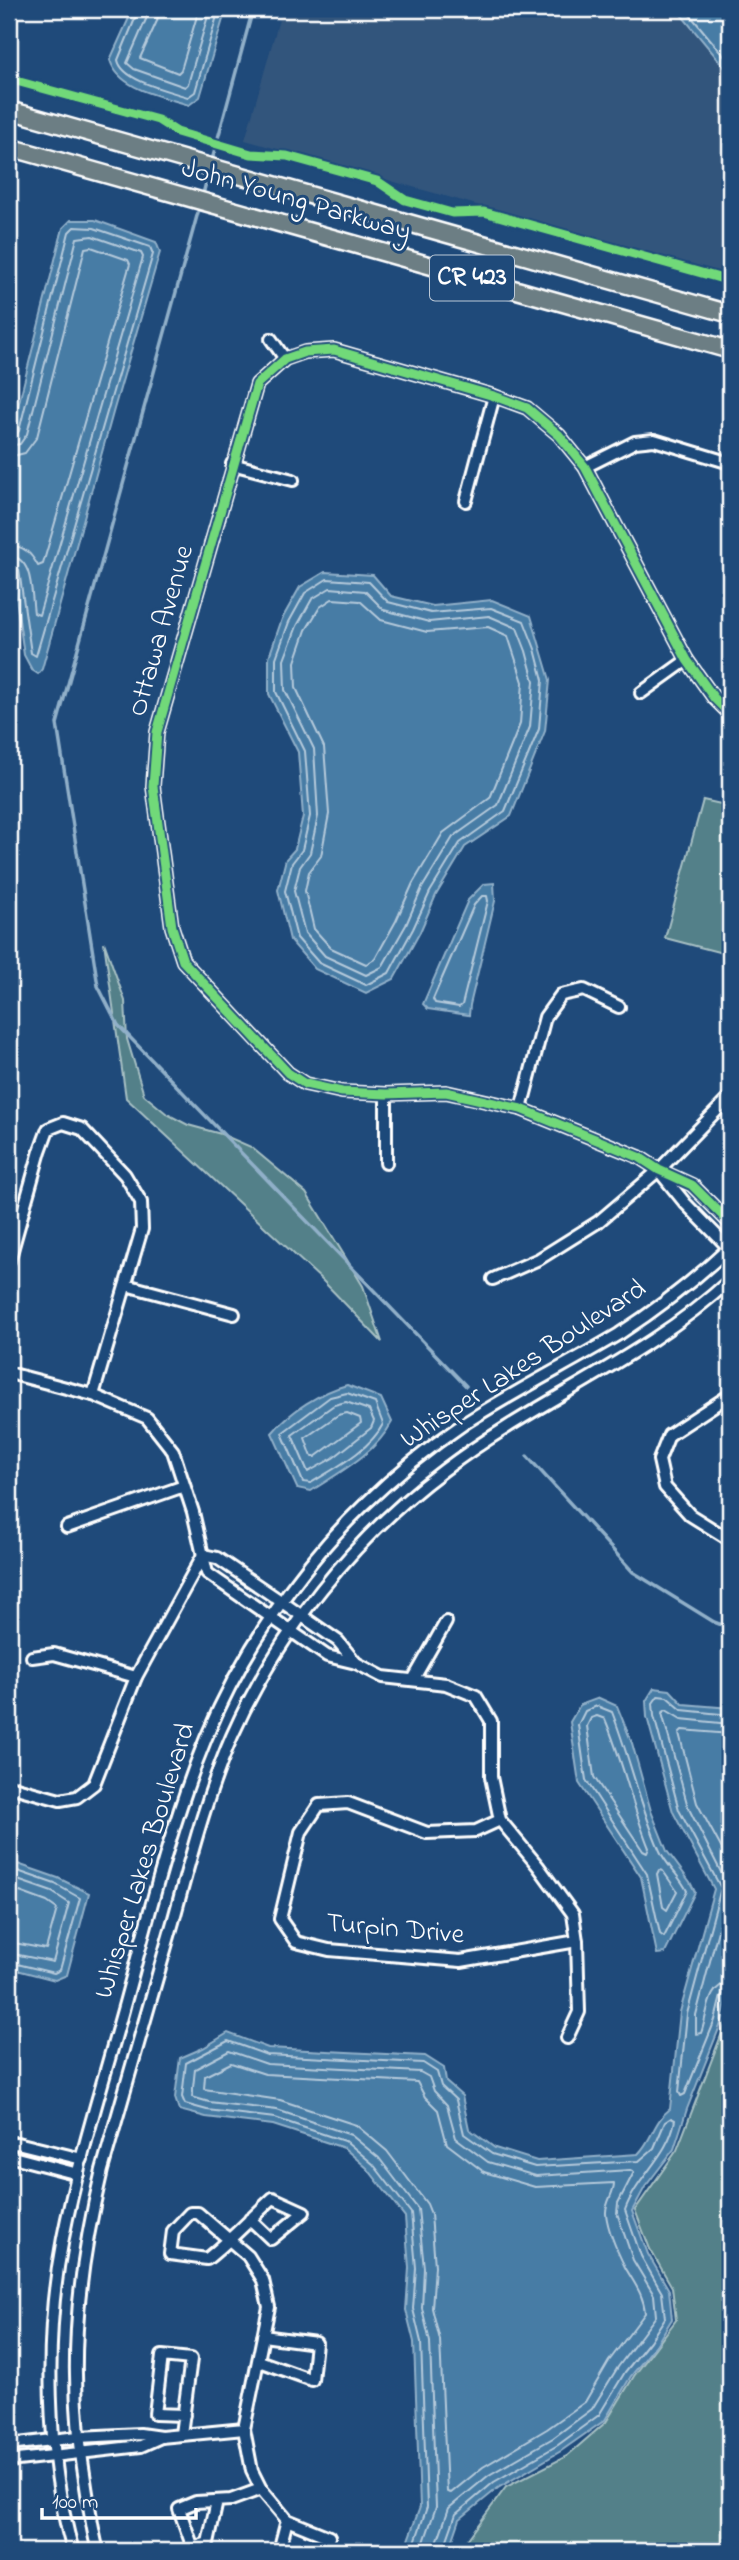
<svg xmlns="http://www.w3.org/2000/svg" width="739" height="2560" viewBox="0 0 739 2560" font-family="'Indie Flower',sans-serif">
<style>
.built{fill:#32557c}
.green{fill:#528089;stroke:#a8c0c4;stroke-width:2}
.water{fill:#477ba5;stroke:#91b0c9;stroke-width:2}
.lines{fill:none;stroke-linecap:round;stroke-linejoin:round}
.shore{stroke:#b5cadb;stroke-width:2}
.stream{stroke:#91b0c9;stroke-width:3.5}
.minor-casing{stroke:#fff;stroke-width:16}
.highway-casing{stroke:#fff;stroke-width:21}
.minor{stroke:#1f4a7a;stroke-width:10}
.highway{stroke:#6c7e84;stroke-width:16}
.cycleway-casing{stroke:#1f4a7a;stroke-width:13}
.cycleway{stroke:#71d979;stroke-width:9}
.labels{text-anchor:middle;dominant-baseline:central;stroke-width:6;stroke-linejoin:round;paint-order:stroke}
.shield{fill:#1f4a7a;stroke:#bcc9d7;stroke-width:2}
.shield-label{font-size:26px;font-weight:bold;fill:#fff}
.street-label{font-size:28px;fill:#fff;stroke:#1f4a7a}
</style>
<rect width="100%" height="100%" fill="#1f4a7a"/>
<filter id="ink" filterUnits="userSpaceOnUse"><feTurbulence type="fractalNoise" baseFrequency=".0143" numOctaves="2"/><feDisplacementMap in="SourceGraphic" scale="14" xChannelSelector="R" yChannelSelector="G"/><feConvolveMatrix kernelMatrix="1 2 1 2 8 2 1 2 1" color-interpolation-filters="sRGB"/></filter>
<g filter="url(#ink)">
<polygon class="built" points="282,9 730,9 730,276 245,140"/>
<g class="green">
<polygon points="703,800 730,806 730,955 665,938"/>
<polygon points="104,942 125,1001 127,1039 144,1095 167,1114 188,1125 221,1134 251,1147 306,1193 363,1286 382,1342 323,1281 126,1098"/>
<polygon points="730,2002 730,2551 459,2551 506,2487 567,2456 606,2422 634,2376 676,2320 672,2287 650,2249 635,2210 677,2150 727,2020"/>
</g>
<g class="water">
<path d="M133 9H226L200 97 189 105C162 96 119 90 110 60Z"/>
<polygon points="672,9 730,9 730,74 679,12"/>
<polygon points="71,220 95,220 156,242 160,252 114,409 42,669 38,674 32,670 24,655 9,549 9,442 63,228"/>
<polygon points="325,572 373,575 391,596 433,606 492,600 531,616 550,680 545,731 511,816 465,847 436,895 420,932 394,979 366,993 315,969 290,940 278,890 286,859 295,849 303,816 298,752 269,694 269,657 282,619 300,587"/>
<polygon points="494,883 495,901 470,1005 469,1015 428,1009 423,1004 468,900 484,884"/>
<path d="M347 1385 381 1398 392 1422C375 1454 340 1472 311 1491L297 1488 272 1433C290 1411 321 1392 347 1385Z"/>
<path d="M654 1688 670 1690 683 1704 730 1708V1983L722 2021 687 2109 674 2149 645 2187 632 2211 648 2254 669 2290 672 2319 656 2345 631 2376 605 2420 561 2451 498 2488 460 2519 449 2551H404L420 2507 414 2342 406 2310 409 2268 405 2217 367 2168 344 2148 273 2125 206 2117 179 2110 175 2098 180 2058 203 2048 228 2033 268 2048 425 2056 444 2068 446 2082 462 2096 469 2129 495 2148 537 2161 638 2154C653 2139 653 2122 670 2109L680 2012 714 1889 673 1812 647 1717 646 1701Z"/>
<polygon points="599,1698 617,1706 632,1743 651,1811 667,1851 690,1882 695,1892 665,1953 657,1954 641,1877 579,1783 570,1722 580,1705"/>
<polygon points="9,1861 58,1878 89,1893 67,1975 55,1980 9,1968"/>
</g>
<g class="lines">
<g class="shore">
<path d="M139 9 118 60C122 81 169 91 188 97L195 92 219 9"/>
<polyline points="148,9 147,17 127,63 134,69 185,87 188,84 210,9"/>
<polyline points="159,9 157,21 140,58 178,73 181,70 199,9"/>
<polyline points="685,9 730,63"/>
<polyline points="9,437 15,436 19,431 69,232 74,227 94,228 150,247 153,254 36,656 31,653 19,570 15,566 9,564"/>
<path d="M9 446 20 444 27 434 77 238 92 236 141 253 143 257 39 615 34 613C31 594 34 557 9 556"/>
<path d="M9 457 25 453 37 437 85 248 91 247 128 260 130 264 43 564 38 566C31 553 24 546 9 545"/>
<polygon points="327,579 369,582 388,602 431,613 491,608 524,621 535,649 543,680 539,729 505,811 460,843 430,892 413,929 389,973 366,985 319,963 297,938 285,891 292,863 302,850 310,816 305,751 276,692 276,658 289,622 305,593"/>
<polygon points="330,588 365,591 384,610 429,622 489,616 517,628 526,651 534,681 530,727 498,805 453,837 422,888 406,925 382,967 366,975 325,956 305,933 294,891 300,867 310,853 318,816 314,749 285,690 284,660 297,626 312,599"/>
<polygon points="332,599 360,601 381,620 427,632 488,627 508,636 523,682 520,724 490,798 443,833 413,883 396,921 375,959 366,964 331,948 314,929 305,891 309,872 321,856 329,814 324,747 296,688 295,662 306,630 320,607"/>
<polygon points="482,896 487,896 488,901 462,1005 459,1007 435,1003 433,999 474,905"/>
<path d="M347 1393 375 1403 383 1424C370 1450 335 1468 311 1483L303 1482 282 1433 330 1397Z"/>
<polygon points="346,1402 369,1410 374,1421 371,1428 333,1458 308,1472 292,1435 334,1405"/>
<polygon points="347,1413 360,1418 361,1423 315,1457 312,1457 305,1438 338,1415"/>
<path d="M597 1706 612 1712C630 1758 640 1806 660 1851 666 1865 680 1876 687 1891L664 1937 660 1934 647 1874 586 1780 578 1725 585 1711Z"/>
<polyline points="730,1715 682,1710 667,1697 658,1696 653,1703 654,1716 679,1810 721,1888 687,2014 679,2092 681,2096 685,2094 715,2020 721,1996 725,1992 730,1991"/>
<path d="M597 1716 605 1719C623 1761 632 1806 649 1848L647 1853 643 1851 594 1777 587 1726 591 1718Z"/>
<path d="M730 1724 681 1719 666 1710 662 1713 688 1807 729 1888 696 2015V2034L701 2033C708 2015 707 1984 730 1983"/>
<polyline points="730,1734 682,1730 679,1733 697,1803 730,1864"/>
<polyline points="9,1868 55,1884 80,1898 60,1970 54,1973 9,1962"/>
<polygon points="659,1870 663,1871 677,1891 667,1910 663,1907 657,1874"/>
<polyline points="9,1877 52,1892 69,1903 53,1962 9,1953"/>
<polyline points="9,1888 47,1902 57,1909 46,1949 9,1942"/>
<path d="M231 2063 265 2074 417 2082 425 2097 438 2110 447 2144 484 2172 535 2187 614 2183C614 2194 605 2202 606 2214 608 2231 618 2253 625 2267 634 2283 644 2295 645 2313L609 2361 585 2402 547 2429 483 2467 451 2493 447 2492 440 2340 432 2308 435 2266 431 2214 427 2204 387 2151 356 2125 280 2100 204 2089 205 2076Z"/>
<path d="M412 2551 427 2507 421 2342 413 2309 416 2268 411 2213 373 2164 347 2142 275 2118 207 2110 185 2104 182 2097 186 2063 228 2041 267 2055 423 2063 437 2072 441 2086 456 2100 464 2134 492 2154 535 2167 639 2161 654 2148 665 2122 671 2118 675 2120C669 2155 637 2177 625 2210L641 2256 662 2293 665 2318 650 2341 625 2372 599 2415 558 2445 494 2482 456 2514 443 2551"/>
<polyline points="421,2551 436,2507 430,2342 422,2308 424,2268 418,2209 379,2158 351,2135 277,2110 209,2102 192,2097 195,2069 229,2051 267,2064 420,2072 429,2077 434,2091 447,2105 456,2138 488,2162 536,2176 630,2170 634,2172 618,2203 617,2213 633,2260 654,2295 656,2316 618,2367 592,2409 553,2438 489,2475 449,2508 434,2551"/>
</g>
<g class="stream">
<polyline points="211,164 253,9"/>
<polyline points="202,198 209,171"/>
<polyline points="200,205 57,724 98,986 118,1025 466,1386"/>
<polyline points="527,1456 633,1572 714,1622 730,1628"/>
</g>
<defs>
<g id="minor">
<polyline points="271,339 285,359"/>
<polyline points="232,464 293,480"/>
<polyline points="585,467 635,442 654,440 730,463"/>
<polyline points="466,501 494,396"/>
<polyline points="641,693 687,660"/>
<polyline points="730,714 714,698 687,660 585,467 559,435 527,408 494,396 334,350 305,352 285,359 257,384 157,732 153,786 172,927 183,961 288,1073 305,1084 342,1092 386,1094 446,1092 521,1109 639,1157 659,1170 692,1185 730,1223"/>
<polyline points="521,1109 545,1017 561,995 584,990 619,1007"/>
<polyline points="386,1163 386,1094"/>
<polyline points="660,1172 685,1203 730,1249"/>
<polyline points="9,1261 40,1151 48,1129 63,1123 82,1129 125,1175 141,1202 142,1229 93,1395"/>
<polyline points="493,1279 539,1259 598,1222 659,1170 730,1097"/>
<polyline points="126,1285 234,1314"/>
<polyline points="9,1373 93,1395 147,1418 173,1451 193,1512 207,1573 327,1656 356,1663 383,1677 446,1684 476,1696 491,1721 491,1777 500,1820 538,1866 573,1914 577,1941 579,2012 567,2038"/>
<polyline points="730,1395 669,1435 659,1460 665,1487 690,1515 730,1540"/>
<polyline points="67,1527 184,1486"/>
<polyline points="203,1555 217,1558 282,1602 338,1641 356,1663"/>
<polyline points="32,1657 54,1654 136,1677"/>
<polyline points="413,1680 446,1622"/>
<polyline points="9,1786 60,1800 77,1797 94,1784 136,1677 203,1555"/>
<polyline points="500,1820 476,1831 427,1833 348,1803 319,1805 301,1832 280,1919 296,1942 329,1950 461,1961 577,1941"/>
<polyline points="9,2144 17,2143 82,2159"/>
<polyline points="9,2156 78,2174"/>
<path d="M250 2219 271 2239 304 2212 273 2198C251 2218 231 2240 207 2259L170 2254 173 2231 190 2213H198L248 2256 263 2280 269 2307 244 2429 252 2471 261 2489 287 2520 279 2551"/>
<polyline points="259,2361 312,2380 316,2343 263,2336"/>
<polyline points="181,2434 191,2359 162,2356 155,2414 184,2415"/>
<polyline points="9,2445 78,2437 140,2434 161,2437 244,2429"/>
<polyline points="9,2461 141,2446 161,2437"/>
<polyline points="217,2501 208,2543 193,2548 179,2509 196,2502 231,2500 261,2489"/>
<polyline points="287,2520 329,2537 322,2551"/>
<path d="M73 2551C46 2456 44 2335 63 2238 78 2161 102 2086 123 2010 148 1919 170 1826 206 1738 240 1655 299 1567 364 1505 394 1476 428 1448 462 1425 513 1392 567 1365 619 1334 659 1308 696 1279 730 1247"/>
<path d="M98 2551C93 2533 90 2513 87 2493 67 2380 75 2281 102 2170 126 2087 149 2005 173 1922 190 1860 206 1796 232 1736 278 1633 353 1538 444 1470 536 1400 645 1359 730 1280"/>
</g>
<g id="highway">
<polyline points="9,110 730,314"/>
<polyline points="9,147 730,350"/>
</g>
</defs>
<use href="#minor" class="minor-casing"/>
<use href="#highway" class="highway-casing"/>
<use href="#minor" class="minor"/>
<use href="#highway" class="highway"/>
<defs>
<g id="cycleway">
<polyline points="9,79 158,120 177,132 251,154 287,156 377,181 405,200 452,213 484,212 730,281"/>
<polyline points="730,714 714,698 687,660 585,467 559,435 527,408 494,396 334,350 305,352 285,359 257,384 157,732 153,786 172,927 183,961 288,1073 305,1084 342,1092 386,1094 446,1092 521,1109 639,1157 659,1170 692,1185 730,1223"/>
</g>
</defs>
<use href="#cycleway" class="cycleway-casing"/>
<use href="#cycleway" class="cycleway"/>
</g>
</g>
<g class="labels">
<rect class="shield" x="430" y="255.5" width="84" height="45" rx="5"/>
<g class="shield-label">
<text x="472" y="278">CR 423</text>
</g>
<g class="street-label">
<text transform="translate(296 201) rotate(16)">John Young Parkway</text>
<text transform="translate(162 631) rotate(-74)">Ottawa Avenue</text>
<text transform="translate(524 1365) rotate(-33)">Whisper Lakes Boulevard</text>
<text transform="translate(146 1861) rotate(-73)">Whisper Lakes Boulevard</text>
<text transform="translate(395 1930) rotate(5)">Turpin Drive</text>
</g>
</g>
<rect width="739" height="2560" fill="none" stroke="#1f4a7a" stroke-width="35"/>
<rect x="18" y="18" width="704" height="2525" fill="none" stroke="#fff" stroke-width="2.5" filter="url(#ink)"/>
<path d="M42 2508v10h154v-10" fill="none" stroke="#ffffff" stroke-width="3.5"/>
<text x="52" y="2508" font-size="21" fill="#ffffff" stroke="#1f4a7a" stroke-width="5" paint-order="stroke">100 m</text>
</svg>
